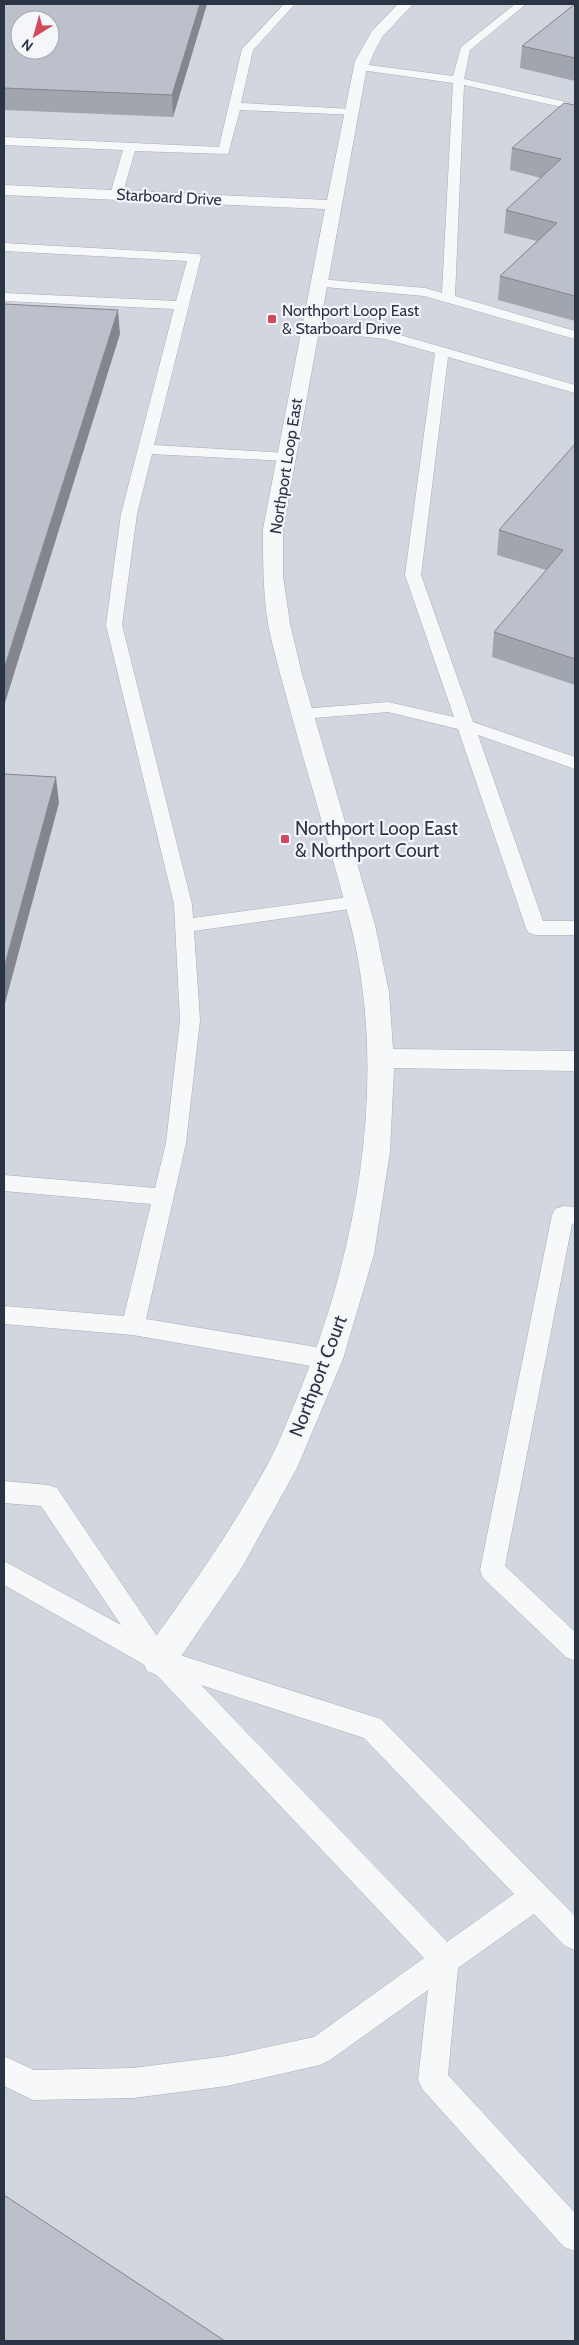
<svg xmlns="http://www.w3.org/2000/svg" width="579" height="2345" viewBox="0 0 579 2345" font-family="Cabin,sans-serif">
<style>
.built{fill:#d2d6de;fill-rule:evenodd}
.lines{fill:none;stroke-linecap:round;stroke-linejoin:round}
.lane-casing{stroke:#a9aeb7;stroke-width:1}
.street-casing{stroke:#a9aeb7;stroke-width:1}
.lane{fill:#f7f8fa;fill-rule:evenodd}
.street{fill:#f7f8fa;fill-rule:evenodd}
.wall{fill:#a1a5ae}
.shaded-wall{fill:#83868d}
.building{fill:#bbc0ca;stroke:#83868d;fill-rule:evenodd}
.poi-dot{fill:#d1495b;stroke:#f4f6f9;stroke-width:2}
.labels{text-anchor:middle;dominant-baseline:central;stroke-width:4.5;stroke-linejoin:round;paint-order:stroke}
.far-street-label{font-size:16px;fill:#2b3445;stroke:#f4f6f9}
.far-poi-label{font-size:16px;fill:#2b3445;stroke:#f4f6f9;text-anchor:start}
.poi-label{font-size:19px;fill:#2b3445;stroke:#f4f6f9;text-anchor:start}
.street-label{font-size:19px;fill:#2b3445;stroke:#f4f6f9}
</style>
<rect width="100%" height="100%" fill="#e4e7ec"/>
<path class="built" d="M4 4H575V2341H4ZM20 20H50V50H20Z"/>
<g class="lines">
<defs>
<g id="lane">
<polygon points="284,4 295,4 253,50 241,103 352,109 356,111 358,113 356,115 240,110 228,154 135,151 122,195 116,199 110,195 123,150 4,145 4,137 219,147 242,49"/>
<polygon points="515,4 526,4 470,50 464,79 575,104 575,110 464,85 455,296 575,331 575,339 424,296 314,286 312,283 319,279 425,288 442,293 453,83 361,70 355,67 361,64 453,76 461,47"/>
<polygon points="4,243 199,254 201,257 154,445 286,453 293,457 286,461 152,454 137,514 122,625 192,904 193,918 357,896 364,897 366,902 364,907 357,908 194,931 200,1020 186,1143 146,1319 328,1349 336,1352 339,1359 336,1366 328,1369 133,1335 4,1324 4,1306 124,1316 151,1204 4,1191 4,1175 155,1188 166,1143 180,1020 174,904 106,625 121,514 174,309 4,301 4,293 176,301 187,261 4,251"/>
<polygon points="311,323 386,331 575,385 575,393 448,357 421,575 473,722 575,757 575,769 478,735 543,921 575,921 575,935 536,935 529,933 526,928 458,729 388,712 302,719 296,718 293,714 296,710 302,709 388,702 454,717 405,575 435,353 385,339 306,330 304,327"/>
<polygon points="563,1206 575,1207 575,1223 572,1224 505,1566 575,1632 575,1661 566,1657 483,1578 480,1570 552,1215 555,1209"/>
<path d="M4 1481 48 1485 57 1488 167 1651 381 1719 575 1916V1950L565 1946 534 1914 458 1968 448 2075 575 2213V2251L564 2247 423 2090 418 2080 428 1990 330 2060 320 2065 227 2086 133 2098 33 2100 4 2086V2056L34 2070 133 2068 227 2056 314 2037 424 1958 150 1668 4 1585V1561L121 1625 41 1506 4 1503ZM201 1685 364 1738 514 1894 447 1942Z"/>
</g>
<path id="street" d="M398 4H413L383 36 374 52 366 72 283 529V576L290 624 302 674 375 925 389 992 393 1049 575 1051V1071L394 1068 390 1152 374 1254 343 1359 297 1468 241 1569 171 1671 159 1676 147 1671 142 1660 147 1649C192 1586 237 1523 273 1454 281 1438 287 1421 294 1405 357 1257 390 1081 350 922 333 857 313 793 295 728 286 693 275 659 268 624 263 592 263 561 263 529L325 209 4 195V185L327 200 355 61 372 31Z"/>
</defs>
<use href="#lane" class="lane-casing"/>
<use href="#street" class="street-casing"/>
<use href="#lane" class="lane"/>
<use href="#street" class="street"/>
</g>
<g class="wall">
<polygon points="4,4 207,4 173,117 4,110"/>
<polygon points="575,4 575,81 520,68 522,46"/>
<polygon points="575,105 575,321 498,300 500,276 537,241 504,233 506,210 541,178 510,170 512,148"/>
<polygon points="575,444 575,685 492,657 494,632 546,570 497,555 499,530"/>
</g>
<g class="shaded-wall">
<polygon points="200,4 207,4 173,117 172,95"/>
<polygon points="118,310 120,334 4,706 4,669"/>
<polygon points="56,777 59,803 4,1007 4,968"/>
</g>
<g class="building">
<path d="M4 4H200L172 95 4 88ZM20 20H50V50H20Z"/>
<polygon points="575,4 575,58 522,46"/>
<polygon points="564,103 575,105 575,296 500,276 557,223 506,210 561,159 512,148"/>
<polygon points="4,304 118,310 4,669"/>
<polygon points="575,444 575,659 494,632 563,550 499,530"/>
<polygon points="4,774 56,777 4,968"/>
<polygon points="4,2195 225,2341 4,2341"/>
</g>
<g class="poi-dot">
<rect x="267" y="314" width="10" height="10" rx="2.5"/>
<rect x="280" y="834" width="10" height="10" rx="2.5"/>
</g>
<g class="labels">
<g class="far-street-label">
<text transform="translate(169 197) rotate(3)">Starboard Drive</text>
<text transform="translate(286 466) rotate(-81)">Northport Loop East</text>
</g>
<g class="far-poi-label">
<text x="282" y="310">Northport Loop East<tspan x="282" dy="18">&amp; Starboard Drive</tspan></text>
</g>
<g class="poi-label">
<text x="295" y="828">Northport Loop East<tspan x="295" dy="22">&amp; Northport Court</tspan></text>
</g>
<g class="street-label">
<text transform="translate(318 1376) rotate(-69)">Northport Court</text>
</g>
</g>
<rect width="579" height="2345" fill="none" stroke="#2b3445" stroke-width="10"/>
<g transform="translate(35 35) rotate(217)"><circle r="24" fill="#f4f6f9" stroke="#a4a8b1"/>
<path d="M0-4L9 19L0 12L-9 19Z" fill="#d1495b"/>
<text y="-8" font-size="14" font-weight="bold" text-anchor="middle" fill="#2b3445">N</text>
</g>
</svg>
